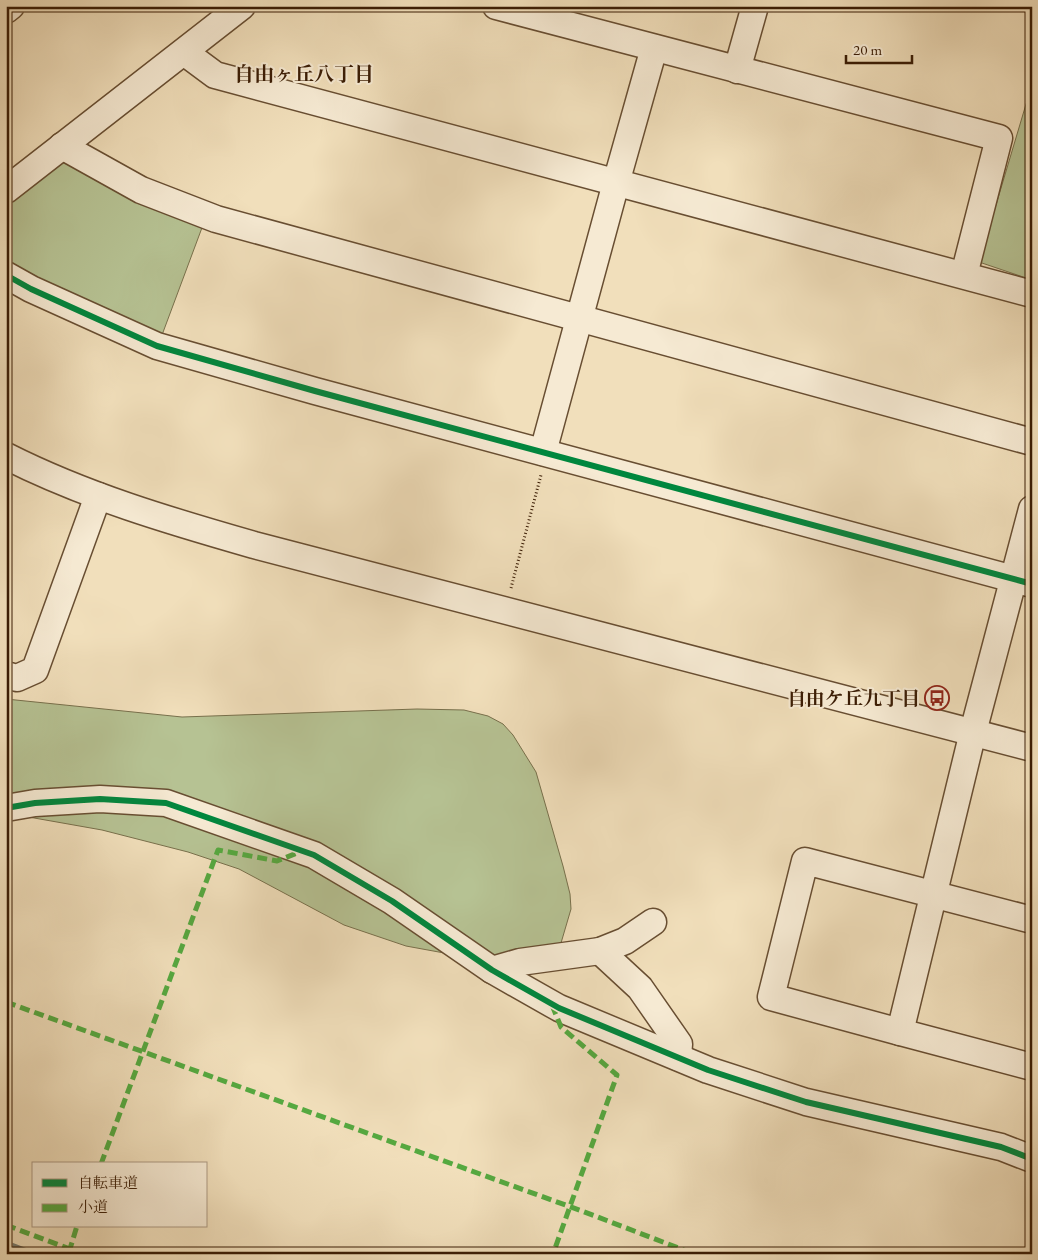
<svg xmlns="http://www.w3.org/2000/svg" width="1038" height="1260" viewBox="0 0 1038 1260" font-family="'EB Garamond','Noto Serif JP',serif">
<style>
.green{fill:#b6c293;stroke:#78704c}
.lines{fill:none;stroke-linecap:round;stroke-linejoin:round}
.stream{stroke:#767b71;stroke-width:7}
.minor-casing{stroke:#684e32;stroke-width:29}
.path{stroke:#3b1d05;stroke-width:3;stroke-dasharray:1 2.5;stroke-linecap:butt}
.minor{stroke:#f6ead3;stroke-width:26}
.quiet{stroke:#55a940;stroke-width:5;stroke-dasharray:10 5;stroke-linecap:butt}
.cycleway-casing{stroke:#f6ead3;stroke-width:9}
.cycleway{stroke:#00873e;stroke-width:6}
.labels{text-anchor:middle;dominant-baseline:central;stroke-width:4;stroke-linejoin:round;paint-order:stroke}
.poi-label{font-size:19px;font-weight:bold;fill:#3b1d05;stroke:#f6ead3;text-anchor:end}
.neighbourhood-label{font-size:20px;font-weight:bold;fill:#3b1d05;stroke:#f6ead3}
</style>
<rect width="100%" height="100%" fill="#f1dfbb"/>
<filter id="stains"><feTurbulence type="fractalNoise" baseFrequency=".004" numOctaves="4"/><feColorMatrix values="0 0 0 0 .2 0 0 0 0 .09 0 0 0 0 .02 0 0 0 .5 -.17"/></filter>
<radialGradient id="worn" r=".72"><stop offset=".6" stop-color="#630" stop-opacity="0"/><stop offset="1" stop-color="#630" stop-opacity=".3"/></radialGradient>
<g class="green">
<polygon points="1032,84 1032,280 979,262"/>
<polygon points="59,162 69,163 203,225 162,335 6,264 6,203"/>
<polygon points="6,699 182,717 417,709 464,710 488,716 503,724 513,735 536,772 563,866 570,894 571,909 561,943 526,968 406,946 344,925 239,869 188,852 102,830 6,813"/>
</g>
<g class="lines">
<polyline class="stream" points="6,1244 32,1254"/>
<defs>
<g id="minor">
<polyline points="496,6 999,138 964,275"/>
<polyline points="6,10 11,6"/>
<polyline points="184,52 215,75 1032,294"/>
<polyline points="737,70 755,6"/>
<polyline points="62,146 141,190 216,219 1032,442"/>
<polyline points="6,190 242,6"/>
<polyline points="6,275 31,289 157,346 315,391 1032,584"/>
<polyline points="543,452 616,183 654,48"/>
<path d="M6 456C85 496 170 521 254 545L1032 748"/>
<polyline points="1032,509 973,732 900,1032 1032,1067"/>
<polyline points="6,675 17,678 35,670 98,496"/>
<polyline points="6,808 35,803 100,799 166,803 314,855 392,901 492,970 559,1008 708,1070 806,1102 1001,1147 1032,1159"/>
<polyline points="600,951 640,988 679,1044 678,1057"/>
<polyline points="492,970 520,962 600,951 625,941 653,922"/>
<polyline points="900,1032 771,997 805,861 1032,920"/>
</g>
</defs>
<use href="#minor" class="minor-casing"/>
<polyline class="path" points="511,588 541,475"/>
<use href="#minor" class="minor"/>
<g class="quiet">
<polyline points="6,1002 582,1211 694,1254"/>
<polyline points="552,1005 561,1027 617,1075 553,1254"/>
<polyline points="101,1164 218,850 277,861 302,851"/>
<polyline points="6,1225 83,1254"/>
<polyline points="69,1252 77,1226"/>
</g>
<defs>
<g id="cycleway">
<polyline points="6,275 31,289 157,346 315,391 1032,584"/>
<polyline points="6,808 35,803 100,799 166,803 314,855 392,901 492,970 559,1008 708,1070 806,1102 1001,1147 1032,1159"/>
</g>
</defs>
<use href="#cycleway" class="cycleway-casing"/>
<use href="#cycleway" class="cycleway"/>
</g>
<defs>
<symbol id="bus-ring" viewBox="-11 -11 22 22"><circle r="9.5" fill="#f6ead3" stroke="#8f2418" stroke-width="1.5"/><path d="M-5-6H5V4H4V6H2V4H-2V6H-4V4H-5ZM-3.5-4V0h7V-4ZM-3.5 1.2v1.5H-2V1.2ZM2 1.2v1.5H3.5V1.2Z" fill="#8f2418"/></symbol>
</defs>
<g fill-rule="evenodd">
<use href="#bus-ring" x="923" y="684" width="28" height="28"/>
</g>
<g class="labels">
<g class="poi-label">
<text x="920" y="698">自由ケ丘九丁目</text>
</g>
<g class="neighbourhood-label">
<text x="304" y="74">自由ヶ丘八丁目</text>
</g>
</g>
<rect width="1038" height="1260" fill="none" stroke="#f1dfbb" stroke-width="25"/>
<rect x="8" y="8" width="1023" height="1245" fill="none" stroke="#3b1d05" stroke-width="2.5"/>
<rect x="12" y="12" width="1013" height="1235" fill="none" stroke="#3b1d05"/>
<rect x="32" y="1162" width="175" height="65" fill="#f6ead3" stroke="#ab9881"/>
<rect x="42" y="1179" width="25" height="8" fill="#00873e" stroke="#ab9881"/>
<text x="78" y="1188" font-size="15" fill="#3b1d05">自転車道</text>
<rect x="42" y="1204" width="25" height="8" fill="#55a940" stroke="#ab9881"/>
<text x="78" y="1212" font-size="15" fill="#3b1d05">小道</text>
<path d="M846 55v8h66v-8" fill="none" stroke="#3b1d05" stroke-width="2.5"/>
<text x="853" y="55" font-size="15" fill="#3b1d05" stroke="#f6ead3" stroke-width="4" paint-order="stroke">20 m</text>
<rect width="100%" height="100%" filter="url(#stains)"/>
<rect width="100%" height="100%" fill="url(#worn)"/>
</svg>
